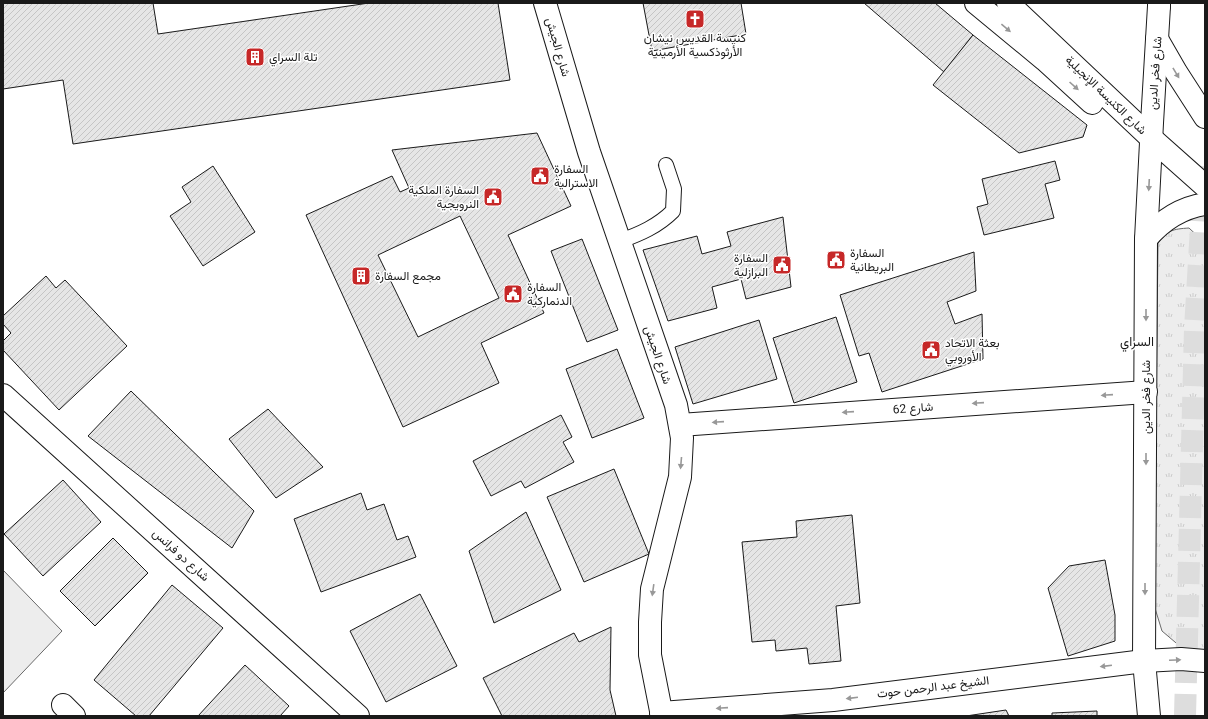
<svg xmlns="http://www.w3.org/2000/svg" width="1208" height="719" viewBox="0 0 1208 719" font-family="Roboto,Vazirmatn,sans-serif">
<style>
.grass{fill:url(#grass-tufts);stroke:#6a6a6a}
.park{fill:#ededed;stroke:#6a6a6a}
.building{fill:url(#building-hatch);stroke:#1a1a1a;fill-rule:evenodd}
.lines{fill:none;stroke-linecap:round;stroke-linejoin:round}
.motorway-tunnel{stroke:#ddd;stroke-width:22;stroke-dasharray:22 11;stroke-linecap:butt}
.service-casing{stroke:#1a1a1a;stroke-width:16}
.minor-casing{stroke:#1a1a1a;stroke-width:24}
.tertiary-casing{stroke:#1a1a1a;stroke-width:24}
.secondary-casing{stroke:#1a1a1a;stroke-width:24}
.motorway-casing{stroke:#1a1a1a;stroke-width:24}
.service{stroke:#fff;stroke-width:14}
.minor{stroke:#fff;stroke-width:22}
.tertiary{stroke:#fff;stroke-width:22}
.secondary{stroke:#fff;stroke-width:22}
.motorway{stroke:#fff;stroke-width:22}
.oneway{fill:#989898}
.labels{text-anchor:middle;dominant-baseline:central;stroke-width:3;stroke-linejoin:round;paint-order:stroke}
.poi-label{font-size:12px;fill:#1a1a1a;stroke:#fff;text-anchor:start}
.street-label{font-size:12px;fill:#1a1a1a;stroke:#fff}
.neighbourhood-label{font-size:13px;fill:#1a1a1a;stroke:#fff}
</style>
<defs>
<pattern id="grass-tufts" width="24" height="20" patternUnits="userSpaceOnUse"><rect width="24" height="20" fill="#ededed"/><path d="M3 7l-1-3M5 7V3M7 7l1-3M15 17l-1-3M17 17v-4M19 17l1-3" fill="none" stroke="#cbcbcb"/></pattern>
<pattern id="building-hatch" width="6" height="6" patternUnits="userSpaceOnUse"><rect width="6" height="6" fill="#e6e6e6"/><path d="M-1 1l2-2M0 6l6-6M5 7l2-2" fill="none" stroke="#c5c5c5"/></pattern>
</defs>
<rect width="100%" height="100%" fill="#fff"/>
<path class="grass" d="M1189 228 1205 243V655L1182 648 1162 631 1154 605 1158 243C1168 230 1173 229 1189 228Z"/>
<polygon class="park" points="3,570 62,631 3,693"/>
<g class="building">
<polygon points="3,3 153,3 158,34 369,3 498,3 510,80 73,144 63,80 3,89"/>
<polygon points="643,3 741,3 746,34 652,51"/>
<polygon points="864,3 935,3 973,35 944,72"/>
<polygon points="973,35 1087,125 1083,137 1019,153 933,85"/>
<path d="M537 133 571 206 508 235 544 313 481 343 499 383 403 427 306 215 392 176 400 192 409 188 392 150ZM460 216 499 298 418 337 378 255Z"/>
<polygon points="1055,161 1060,180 1045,184 1054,218 984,235 977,207 988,204 982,179"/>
<polygon points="213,166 255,232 203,266 170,216 191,202 182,187"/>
<polygon points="783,217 791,287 746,299 741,279 712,287 717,308 668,321 643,250 697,236 702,254 731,246 727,232"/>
<polygon points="582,239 618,330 587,342 551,251"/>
<polygon points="974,252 976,291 947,302 955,324 982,314 983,359 882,392 869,353 859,356 840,295"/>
<polygon points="46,276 56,288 65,280 127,346 59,410 3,350 3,341 11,333 3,324 3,316"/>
<polygon points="836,317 857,382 794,403 773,338"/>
<polygon points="759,320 777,379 693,404 675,347"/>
<polygon points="617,349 644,418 592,438 566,369"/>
<polygon points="131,391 254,511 232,548 88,436"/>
<polygon points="268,409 323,467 276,498 229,439"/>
<polygon points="561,415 572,437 563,442 574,462 525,488 521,481 491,496 473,461"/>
<polygon points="614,469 649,554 584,582 547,497"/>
<polygon points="63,480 101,522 43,576 4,534"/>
<polygon points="361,493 367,510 384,504 397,540 408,536 416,557 321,592 294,519"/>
<polygon points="526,512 561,590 494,623 469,551"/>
<polygon points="852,515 860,603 836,606 841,661 809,664 807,648 776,651 775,640 752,642 742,542 797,537 796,521"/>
<polygon points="113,538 148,573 95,626 60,591"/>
<polygon points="1105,560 1115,615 1115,641 1068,656 1048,588 1069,566"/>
<polygon points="172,585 223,628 149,716 136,716 94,680"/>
<polygon points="420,594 457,666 386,702 350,631"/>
<polygon points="611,627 610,690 616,716 502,716 483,678 574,633 579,642"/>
<polygon points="245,665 289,706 280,716 198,716"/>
<polygon points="1006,710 1009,716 966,716"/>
<polygon points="1097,711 1097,716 1052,716 1052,713"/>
</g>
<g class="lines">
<polyline class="motorway-tunnel" points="1185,716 1195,329 1205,159"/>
<defs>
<path id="service" d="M620 241C640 234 658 226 673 211L674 189 666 165"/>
<g id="minor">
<polyline points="545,3 589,152 676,405 682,438 680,477 652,589 650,622 650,655 662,716"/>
<polyline points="3,395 358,716"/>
<polyline points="680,425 1146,392"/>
<polyline points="63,705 74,716"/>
<polyline points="661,713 833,700 1144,661 1181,659 1205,661"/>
</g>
<g id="tertiary">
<polyline points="976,3 1045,60 1092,103"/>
<polyline points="1008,3 1151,138 1205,186"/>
</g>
<g id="secondary">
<polyline points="1157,39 1176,72 1205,117"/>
<path d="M1146 239C1162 220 1180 208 1205 204"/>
<polyline points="1149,716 1144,661 1146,239 1152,123 1159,6"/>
</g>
<polyline id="motorway" points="1159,6 1159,3"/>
</defs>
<use href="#service" class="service-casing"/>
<use href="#minor" class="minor-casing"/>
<use href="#tertiary" class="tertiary-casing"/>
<use href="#secondary" class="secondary-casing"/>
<use href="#motorway" class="motorway-casing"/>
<use href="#service" class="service"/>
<use href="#minor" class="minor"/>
<use href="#tertiary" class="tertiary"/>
<use href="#secondary" class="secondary"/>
<use href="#motorway" class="motorway"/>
</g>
<defs><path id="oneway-solid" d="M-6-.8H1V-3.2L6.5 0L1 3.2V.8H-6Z"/></defs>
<g class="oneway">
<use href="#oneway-solid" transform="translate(1006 28) rotate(40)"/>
<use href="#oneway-solid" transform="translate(1176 73) rotate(59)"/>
<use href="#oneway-solid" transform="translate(1074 86) rotate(42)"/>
<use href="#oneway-solid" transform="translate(1149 185) rotate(93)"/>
<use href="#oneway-solid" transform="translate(1146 315) rotate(90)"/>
<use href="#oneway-solid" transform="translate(1107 395) rotate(176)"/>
<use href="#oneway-solid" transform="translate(978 403) rotate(176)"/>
<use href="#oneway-solid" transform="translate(848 412) rotate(176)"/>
<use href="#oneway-solid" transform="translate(718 422) rotate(176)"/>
<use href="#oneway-solid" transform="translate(1146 459) rotate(90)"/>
<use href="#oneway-solid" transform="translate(681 463) rotate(95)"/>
<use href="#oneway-solid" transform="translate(1145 589) rotate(90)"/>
<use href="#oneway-solid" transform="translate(653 590) rotate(98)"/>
<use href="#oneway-solid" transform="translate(1175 660) rotate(-3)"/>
<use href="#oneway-solid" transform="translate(1106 666) rotate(173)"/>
<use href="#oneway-solid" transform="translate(852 698) rotate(173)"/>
<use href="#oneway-solid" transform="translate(722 708) rotate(176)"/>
</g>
<defs>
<symbol id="church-square" viewBox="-11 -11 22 22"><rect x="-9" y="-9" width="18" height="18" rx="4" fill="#c62828" stroke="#fff"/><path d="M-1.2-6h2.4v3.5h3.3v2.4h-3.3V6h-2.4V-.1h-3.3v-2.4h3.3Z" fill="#fff"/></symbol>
<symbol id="building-square" viewBox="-11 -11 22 22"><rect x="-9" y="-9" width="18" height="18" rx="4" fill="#c62828" stroke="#fff"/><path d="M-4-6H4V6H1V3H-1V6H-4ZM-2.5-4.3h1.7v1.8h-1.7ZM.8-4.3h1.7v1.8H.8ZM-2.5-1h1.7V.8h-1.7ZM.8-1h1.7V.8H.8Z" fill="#fff"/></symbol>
<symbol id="civic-square" viewBox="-11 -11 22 22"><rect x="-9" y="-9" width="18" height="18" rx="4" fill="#c62828" stroke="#fff"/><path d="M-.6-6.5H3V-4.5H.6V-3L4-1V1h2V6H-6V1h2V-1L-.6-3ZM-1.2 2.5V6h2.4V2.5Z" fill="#fff"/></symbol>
</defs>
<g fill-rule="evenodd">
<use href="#church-square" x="684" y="8" width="22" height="22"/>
<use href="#building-square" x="244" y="46" width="22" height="22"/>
<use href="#civic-square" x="529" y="165" width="22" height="22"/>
<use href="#civic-square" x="482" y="186" width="22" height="22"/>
<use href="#civic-square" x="825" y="249" width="22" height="22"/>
<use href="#civic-square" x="771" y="254" width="22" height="22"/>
<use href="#building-square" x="350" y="265" width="22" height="22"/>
<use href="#civic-square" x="502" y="283" width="22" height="22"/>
<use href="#civic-square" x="920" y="339" width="22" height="22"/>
</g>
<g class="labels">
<g class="poi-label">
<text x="695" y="38" text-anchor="middle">كنيسة القديس نيشان<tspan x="695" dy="14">الأرثوذكسية الأرمينية</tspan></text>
<text x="269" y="57">تلة السراي</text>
<text x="554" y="169">السفارة<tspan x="554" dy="14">الاسترالية</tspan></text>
<text x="479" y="190" text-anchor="end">السفارة الملكية<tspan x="479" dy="14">النرويجية</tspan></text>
<text x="850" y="253">السفارة<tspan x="850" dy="14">البريطانية</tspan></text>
<text x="768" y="258" text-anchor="end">السفارة<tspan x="768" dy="14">البرازلية</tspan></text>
<text x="375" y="276">مجمع السفارة</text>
<text x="527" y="287">السفارة<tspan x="527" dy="14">الدنماركية</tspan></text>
<text x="945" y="343">بعثة الاتحاد<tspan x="945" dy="14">الأوروبي</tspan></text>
</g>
<g class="street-label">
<text transform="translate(558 47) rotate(74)">شارع الجيش</text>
<text transform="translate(1155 73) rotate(-86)">شارع فخر الدين</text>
<text transform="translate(1106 95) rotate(44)">شارع الكنيسة الإنجيلية</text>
<text transform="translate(658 355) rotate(71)">شارع الجيش</text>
<text transform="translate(1146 397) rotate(-90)">شارع فخر الدين</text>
<text transform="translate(913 408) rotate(-4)">شارع 62</text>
<text transform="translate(181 555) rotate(42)">شارع دو فرانس</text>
<text transform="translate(933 687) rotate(-7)">الشيخ عبد الرحمن حوت</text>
</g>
<g class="neighbourhood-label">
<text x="1137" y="341">السراي</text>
</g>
</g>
<rect width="1208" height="719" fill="none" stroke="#1a1a1a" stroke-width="8"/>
</svg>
